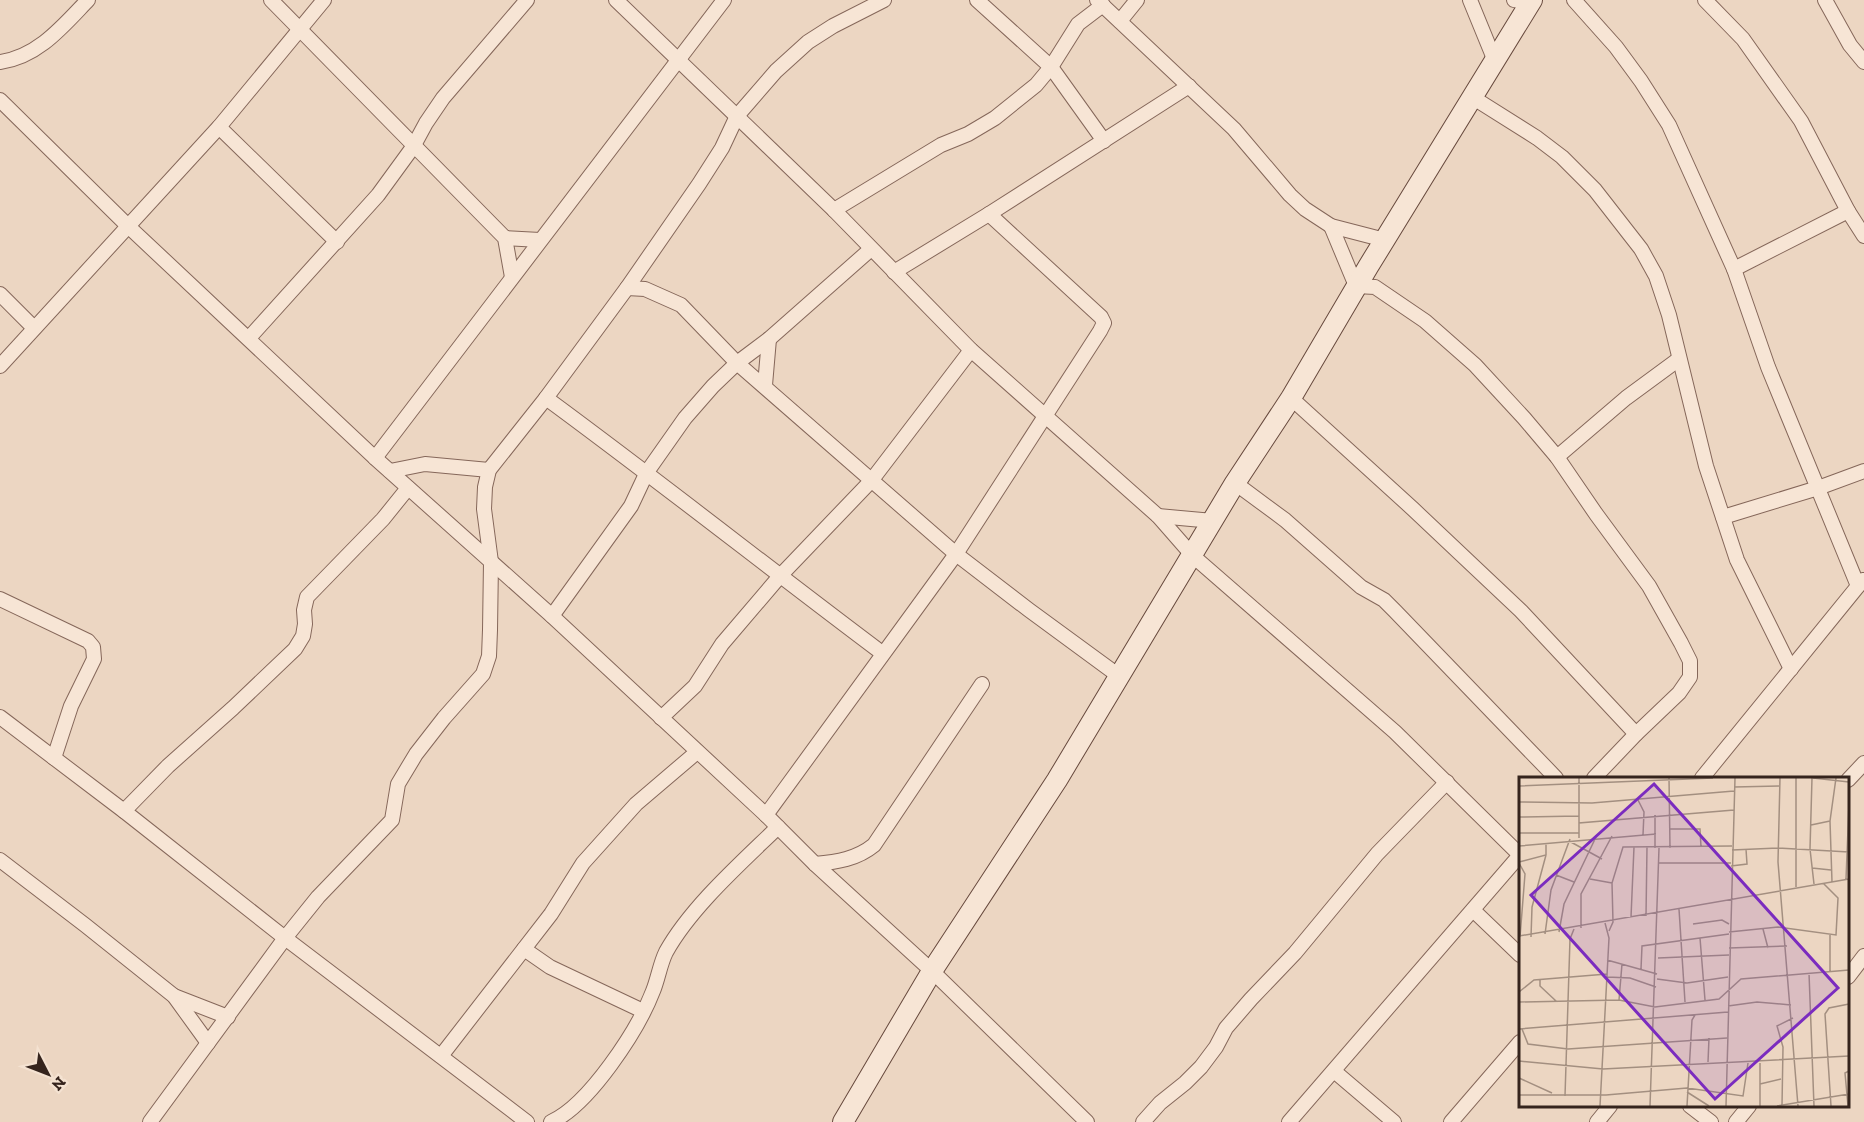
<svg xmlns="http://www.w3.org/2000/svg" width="1864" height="1122" viewBox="0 0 1864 1122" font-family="'Zilla Slab',serif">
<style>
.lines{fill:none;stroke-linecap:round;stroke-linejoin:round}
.street-casing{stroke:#85675a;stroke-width:16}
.secondary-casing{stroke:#67493d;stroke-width:22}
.street{stroke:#f7e5d5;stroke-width:14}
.secondary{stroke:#f7e5d5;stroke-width:20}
.inset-road{fill:none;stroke:#a38f80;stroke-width:1.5}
.view{fill:#7b2cbf;fill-opacity:0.15;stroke:#7b2cbf;stroke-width:3}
.inset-edge{fill:none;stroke:#35241d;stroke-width:3}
</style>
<rect width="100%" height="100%" fill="#ecd6c2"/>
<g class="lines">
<defs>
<g id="street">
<polyline points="271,0 505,238 512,277"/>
<polyline points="616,0 834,210 971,350 1158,516 1193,556 1395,732 1520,855"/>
<polyline points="977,0 1051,67 1104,141"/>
<polyline points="1097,0 1234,129 1290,195 1305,209 1331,226 1385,240"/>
<polyline points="1470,0 1495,61"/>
<polyline points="1514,0 1530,3"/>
<polyline points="1574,0 1616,47 1641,81 1669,125 1734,269 1768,367 1858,586"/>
<polyline points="1705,0 1743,39 1801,121 1848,211 1864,236"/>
<polyline points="1825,0 1850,45 1864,62"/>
<polyline points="1120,21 1137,0"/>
<path d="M0 62C38 57 63 26 88 0"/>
<polyline points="1472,97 1537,138 1562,157 1595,190 1641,249 1656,276 1669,315 1706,466 1737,560 1791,669"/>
<polyline points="0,100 129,227 375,458 552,616 766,815 815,864 932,971 1087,1122"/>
<polyline points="219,127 337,242"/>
<polyline points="834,210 941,145 968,134 995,118 1036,85 1051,67 1078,24 1103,5"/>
<polyline points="1331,226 1356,286 1375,287 1425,321 1475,365 1524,418 1557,457 1596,514 1649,586 1681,643 1690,661 1690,677 1679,693 1636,734 1594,778"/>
<polyline points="505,238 540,240"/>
<polyline points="1734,269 1848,211"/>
<polyline points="894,272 989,214 1189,86"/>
<polyline points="627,288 645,289 681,305 737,363 956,554 1029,610 1119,676"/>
<polyline points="0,294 34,328"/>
<polyline points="249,338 378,195 413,147 426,123 443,98 527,0"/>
<polyline points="0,366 219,127 324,0"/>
<polyline points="765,385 769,339"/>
<path d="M546 398C659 481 770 569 882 653"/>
<polyline points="1291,398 1413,509 1521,611 1636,734"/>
<polyline points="1557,457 1626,398 1679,359"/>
<polyline points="375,458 724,0"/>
<polyline points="390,471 425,464 489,470"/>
<polyline points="1235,483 1285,520 1361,587 1384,600 1395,611 1556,778"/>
<polyline points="1158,516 1213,521"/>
<polyline points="1723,517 1818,488 1864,471"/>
<polyline points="0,599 88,641 93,647 94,659 71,706 54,758"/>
<polyline points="552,616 631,506 647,472 685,418 713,386 737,363 769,339 871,249"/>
<polyline points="0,717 124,811 285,938 527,1122"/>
<polyline points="661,718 695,686 722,644 780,576 871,481 971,350"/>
<polyline points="1702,778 1863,580"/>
<polyline points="1848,780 1864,763"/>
<polyline points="124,811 168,766 233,708 295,649 303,636 305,624 304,610 307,597 383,519 408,488"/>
<polyline points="766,815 956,554 1100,331 1104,323 1101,317 989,214"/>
<polyline points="0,860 85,925 174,996 208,1043"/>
<path d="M815 864C837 862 857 859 874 845L982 684"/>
<polyline points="1473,910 1520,955"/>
<polyline points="524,949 550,967 643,1011"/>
<polyline points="1848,977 1864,956"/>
<polyline points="174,996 228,1017"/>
<polyline points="441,1056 551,914 583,863 636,804 697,752"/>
<polyline points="1334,1071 1394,1122"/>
<polyline points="1690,1106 1711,1122"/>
<polyline points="150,1122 285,938 318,897 392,820 398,784 416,754 444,718 483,674 489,656 490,630 491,562 484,509 485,487 489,470 546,398 627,288 699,184 722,148 737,116 776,71 808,42 833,26 884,0"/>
<path d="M551 1122C589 1105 638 1030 653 991 658 979 660 964 666 952 691 907 741 863 778 827"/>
<polyline points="1143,1122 1160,1103 1185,1083 1201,1067 1216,1047 1226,1028 1251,999 1295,953 1377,854 1447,782"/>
<polyline points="1289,1122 1520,855"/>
<polyline points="1451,1122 1520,1042"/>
<polyline points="1597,1122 1610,1106"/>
<polyline points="1736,1122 1749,1106"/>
</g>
<polyline id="secondary" points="843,1122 932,971 1057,780 1235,483 1291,398 1368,267 1532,0"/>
</defs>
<use href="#street" class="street-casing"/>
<use href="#secondary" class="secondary-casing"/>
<use href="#street" class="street"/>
<use href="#secondary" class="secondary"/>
</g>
<g transform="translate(1519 777)">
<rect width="330" height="330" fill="#ecd6c2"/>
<path class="inset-road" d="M60 1V46M150 1 151 71M261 1 259 85 279 329M277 1V110M293 1 291 72 295 107M294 1 330 5M0 9 194 1M215 10 260 9M119 23 125 35 124 58M0 25 73 26 215 14M136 38V71M0 40 60 39M292 48 311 44M151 52H181L182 70M0 56H60M60 61V46L215 33M50 64 83 82M0 69 137 57M213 73 259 71 330 75M0 85 27 78V66M0 86 6 97 1 160M139 86H212M212 89 228 87 227 72M293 91 312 93M37 98 55 105M71 102 93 106M327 102 330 27M313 105 311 44 317 1M160 132 166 225M127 139 128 70M112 140 115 70M174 147 203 143 210 147M62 151V117L93 59M244 152 249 171M90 154 94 145 93 106 104 70 213 69M40 155 45 127 77 60M210 155 259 150 317 158 319 121 305 107M26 157 32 113 51 62M0 159 330 102M12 160 13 130 27 78M181 161 186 223M210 171 268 169M139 181 210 178M88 183 138 197M122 192 123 169 210 157M311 194V157M290 196 295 329M88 200 111 201 137 210M138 202 168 206 209 200M21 203V209L37 224M0 215 15 203 88 197M100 223 103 187M0 225 100 223 136 230 200 222 222 202 330 193M209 229 238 225 272 228M0 252 209 235M3 252 9 267 49 272 208 261M0 284 84 292 330 279M189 285 190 261M241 286V329M0 301 33 316M241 307 262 302M168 315 190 329M0 318H87L168 311 224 319 229 286M46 319 51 162 55 152M81 329 90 161 86 146M131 329 140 71M168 329 173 243 176 238M207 329 216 1M258 329 330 317M263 329 264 270 258 249 274 241M312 329 306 237 310 231 330 227M329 329 326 296 330 294"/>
<path class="view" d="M135 7 319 211 196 322 12 118Z"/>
<rect width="330" height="330" class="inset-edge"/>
</g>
<g transform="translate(48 1074) rotate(132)" stroke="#f4e2d1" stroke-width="4.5" paint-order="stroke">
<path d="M0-4.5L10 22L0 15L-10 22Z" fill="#35241d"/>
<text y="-9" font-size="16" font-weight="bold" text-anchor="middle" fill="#35241d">N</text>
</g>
</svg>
